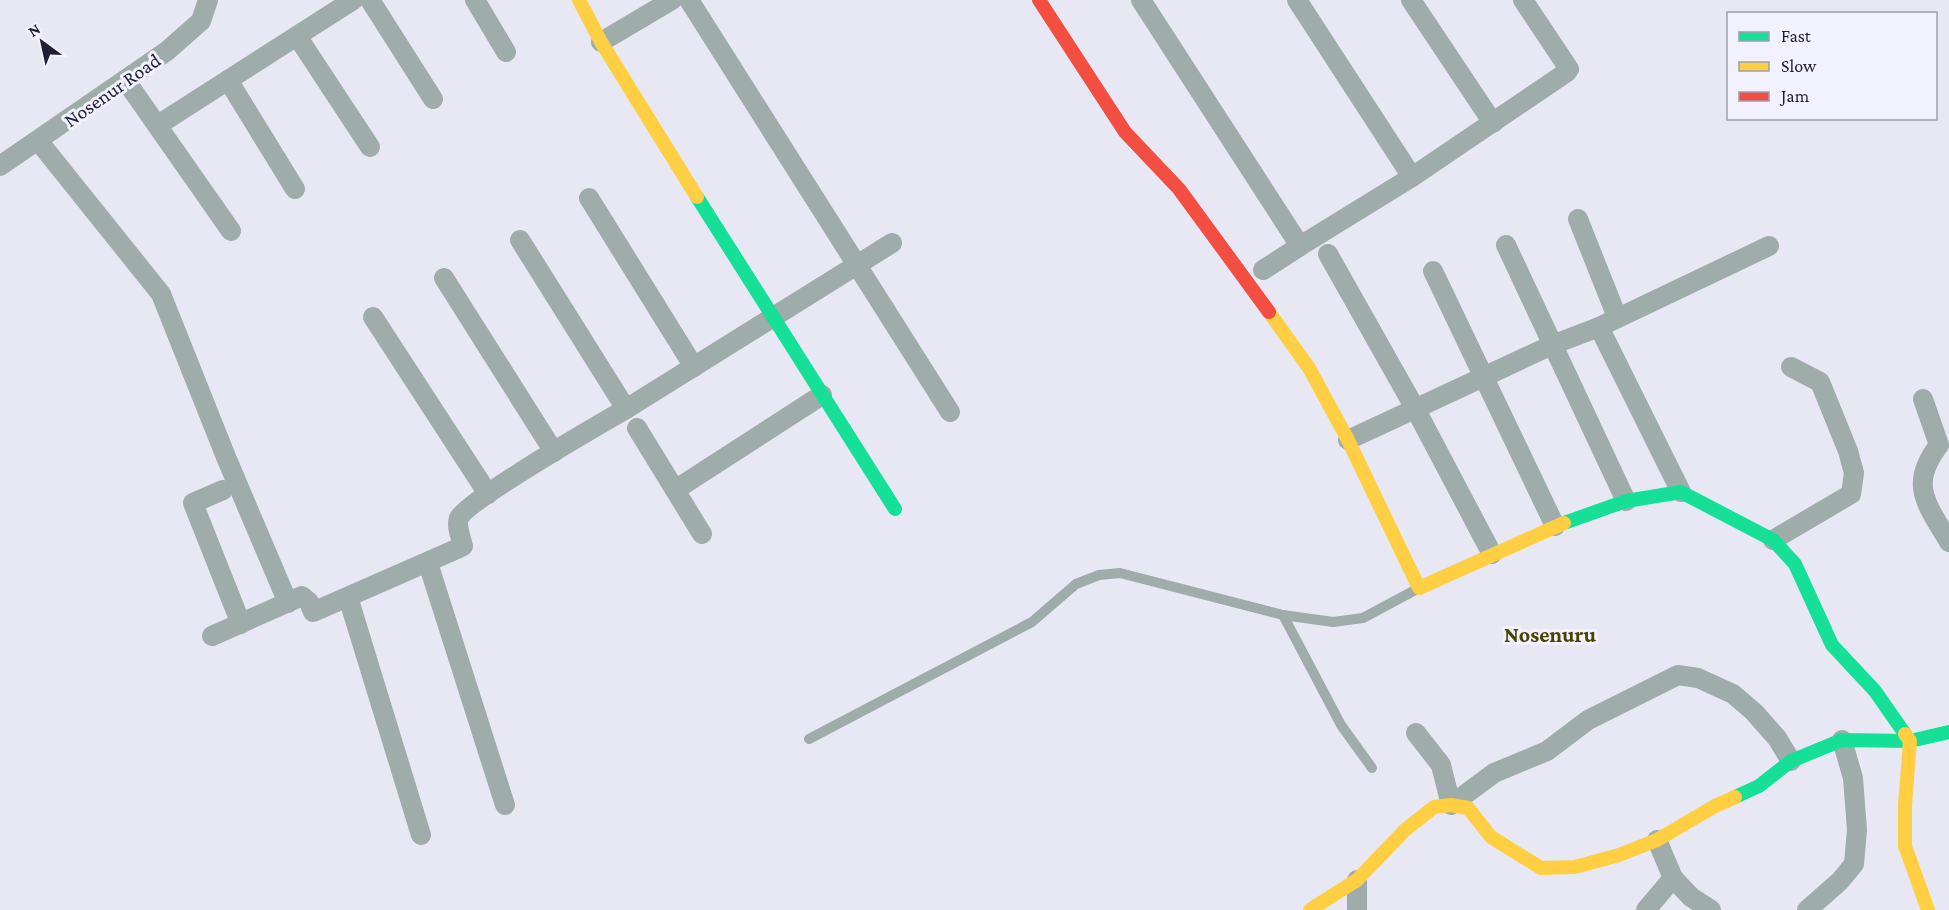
<svg xmlns="http://www.w3.org/2000/svg" width="1949" height="910" viewBox="0 0 1949 910" font-family="'Crimson Pro',serif">
<style>
.lines{fill:none;stroke-linecap:round;stroke-linejoin:round}
.lane{stroke:#9eacaa;stroke-width:10}
.street{stroke:#9eacaa;stroke-width:20}
.fast{stroke:#16e098;stroke-width:14}
.slow{stroke:#ffcf43;stroke-width:14}
.jam{stroke:#f24e42;stroke-width:14}
.labels{text-anchor:middle;dominant-baseline:central;stroke-width:6;stroke-linejoin:round;paint-order:stroke}
.street-label{font-size:20px;fill:#1f1f34;stroke:#f1f2fd}
.quarter-label{font-size:22px;font-weight:bold;fill:#494300;stroke:#f1f2fd}
</style>
<rect width="100%" height="100%" fill="#e8e8f4"/>
<g class="lines">
<g class="lane">
<polyline points="1283,615 1341,725 1372,768"/>
<polyline points="809,739 1032,622 1076,584 1099,575 1120,573 1283,615 1333,622 1363,618 1419,588"/>
</g>
<g class="street">
<polyline points="370,0 433,99"/>
<polyline points="475,0 506,52"/>
<polyline points="689,0 950,412"/>
<polyline points="1141,0 1300,246"/>
<polyline points="1297,0 1412,177"/>
<polyline points="1411,0 1493,123"/>
<polyline points="297,36 370,147"/>
<polyline points="601,42 672,0"/>
<polyline points="228,80 295,189"/>
<polyline points="126,81 231,231"/>
<polyline points="158,125 353,0"/>
<polyline points="40,140 44,148 161,294 226,457 288,603"/>
<polyline points="0,166 167,51 201,21 208,0"/>
<polyline points="589,198 694,367"/>
<polyline points="1578,219 1617,317"/>
<polyline points="520,240 626,409 892,243"/>
<polyline points="1506,245 1626,501"/>
<polyline points="1328,254 1416,410 1492,554"/>
<polyline points="1263,270 1300,246 1412,177 1567,72 1569,69 1523,0"/>
<polyline points="1433,271 1555,526"/>
<polyline points="444,278 554,452"/>
<polyline points="373,317 488,494"/>
<polyline points="1599,327 1681,492"/>
<path d="M1923 399 1939 445C1908 485 1927 504 1949 542"/>
<polyline points="637,428 702,534"/>
<polyline points="1348,440 1552,345 1599,327 1769,246"/>
<polyline points="223,490 193,503 241,624"/>
<polyline points="675,490 822,395"/>
<polyline points="1773,540 1851,494 1854,473 1848,451 1820,382 1791,367"/>
<polyline points="428,563 505,805"/>
<polyline points="348,597 421,835"/>
<path d="M212 636 302 596 309 602 313 612 459 548 463 546C461 538 456 526 459 518 468 500 600 424 626 409"/>
<polyline points="1416,733 1441,765 1451,805 1494,773 1547,751 1588,720 1678,675 1698,678 1733,694 1754,712 1777,738 1791,761"/>
<polyline points="1673,878 1691,897 1711,910"/>
<polyline points="1357,880 1357,910"/>
<polyline points="1646,910 1673,878 1657,840"/>
<polyline points="1807,910 1840,881 1854,864 1857,830 1853,778 1842,740"/>
</g>
<g class="fast">
<polyline points="697,197 895,509"/>
<polyline points="1564,523 1626,501 1681,492 1773,540 1795,564 1832,645 1875,691 1905,734"/>
<polyline points="1735,797 1759,786 1791,761 1842,740 1910,741 1949,732"/>
</g>
<g class="slow">
<polyline points="579,0 601,42 697,197"/>
<polyline points="1269,312 1309,368 1348,440 1419,588 1564,523"/>
<polyline points="1905,734 1910,741 1905,805 1905,846 1928,910"/>
<polyline points="1310,910 1357,880 1405,830 1434,807 1451,805 1468,808 1491,837 1541,868 1575,867 1619,855 1657,840 1715,806 1735,797"/>
</g>
<polyline class="jam" points="1039,0 1125,132 1179,189 1269,312"/>
</g>
<g class="labels">
<g class="street-label">
<text transform="translate(112 90) rotate(-35)">Nosenur Road</text>
</g>
<g class="quarter-label">
<text x="1550" y="634">Nosenuru</text>
</g>
</g>
<rect x="1727" y="12" width="210" height="108" fill="#f1f2fd" stroke="#9d9ead" stroke-width="1.5"/>
<rect x="1739" y="32" width="30" height="9" fill="#16e098" stroke="#9d9ead" stroke-width="1.5"/>
<text x="1781" y="42" font-size="18" fill="#1f1f34">Fast</text>
<rect x="1739" y="62" width="30" height="9" fill="#ffcf43" stroke="#9d9ead" stroke-width="1.5"/>
<text x="1781" y="72" font-size="18" fill="#1f1f34">Slow</text>
<rect x="1739" y="92" width="30" height="9" fill="#f24e42" stroke="#9d9ead" stroke-width="1.5"/>
<text x="1781" y="102" font-size="18" fill="#1f1f34">Jam</text>
<g transform="translate(42 42) rotate(327)" stroke="#f1f2fd" stroke-width="4.5" paint-order="stroke">
<path d="M0-4.5L10 22L0 15L-10 22Z" fill="#1f1f34"/>
<text y="-9" font-size="16" font-weight="bold" text-anchor="middle" fill="#1f1f34">N</text>
</g>
</svg>
